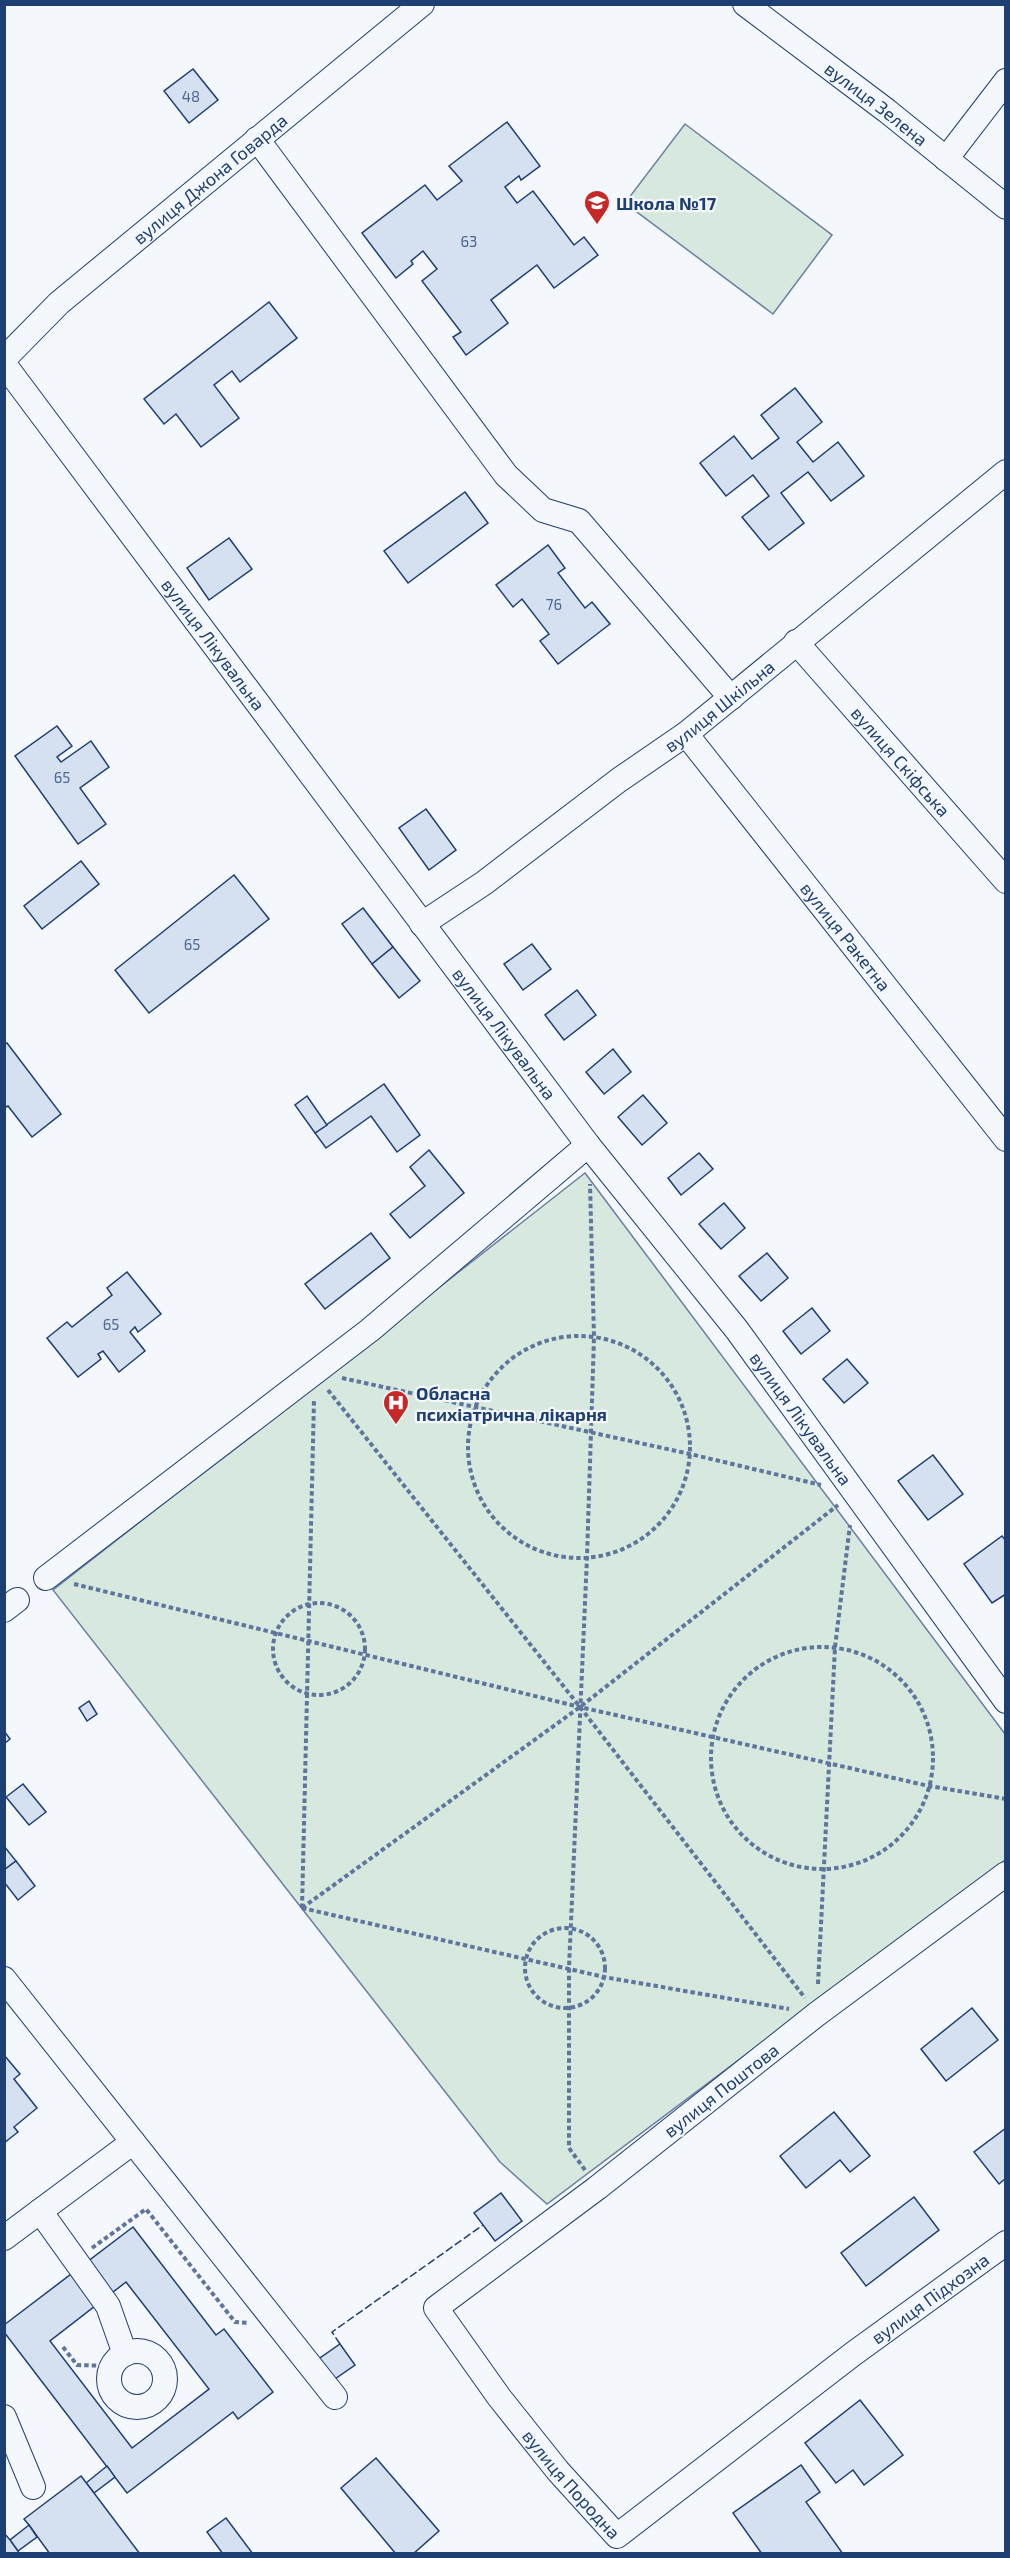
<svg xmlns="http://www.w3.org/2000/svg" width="1010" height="2558" viewBox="0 0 1010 2558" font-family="'Exo 2',sans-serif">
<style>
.green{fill:#d7e8df;stroke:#687fa3;stroke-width:1.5}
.building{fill:#d5e0f0;stroke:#1d3f73;stroke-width:1.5;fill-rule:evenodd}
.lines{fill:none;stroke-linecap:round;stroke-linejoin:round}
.minor-casing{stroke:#1d3f73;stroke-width:26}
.path{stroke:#5e769c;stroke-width:4;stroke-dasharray:4.5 3;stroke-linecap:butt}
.minor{stroke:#f4f7fb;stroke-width:24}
.fence{stroke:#1d3f73;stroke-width:1.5;stroke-dasharray:8 3;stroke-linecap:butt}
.labels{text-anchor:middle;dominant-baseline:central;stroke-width:4.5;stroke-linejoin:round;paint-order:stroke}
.number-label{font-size:15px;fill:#4b6792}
.street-label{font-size:18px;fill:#1d3f73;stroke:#f4f7fb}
.poi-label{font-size:18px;font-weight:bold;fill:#1d3f73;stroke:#f4f7fb;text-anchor:start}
</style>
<rect width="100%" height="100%" fill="#f4f7fb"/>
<g class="green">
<polygon points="685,124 832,235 773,314 625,203"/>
<polygon points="585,1173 1005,1734 1005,1860 547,2204 500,2162 53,1590"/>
</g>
<g class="building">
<polygon points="193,69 218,100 189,123 164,91"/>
<polygon points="507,122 540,166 521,180 519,176 505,187 517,203 533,191 574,245 584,237 598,255 554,288 537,265 491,300 508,323 466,355 453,337 461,332 422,281 437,269 423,251 411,261 413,264 396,278 362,233 425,185 437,200 462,181 449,166"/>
<polygon points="269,302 297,338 240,382 232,371 214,385 239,418 201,447 176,414 164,424 144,399"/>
<polygon points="795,388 822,422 797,442 813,462 838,442 864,476 831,501 808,472 781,493 804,523 769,550 742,517 769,496 753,475 726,496 700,463 734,436 752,459 779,438 761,415"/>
<polygon points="465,492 488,523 408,583 384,551"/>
<polygon points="229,538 252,569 209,600 187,568"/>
<polygon points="548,545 565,568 558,573 585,608 592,602 610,624 558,664 540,641 549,634 522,599 513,607 496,585"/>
<polygon points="57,726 72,746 57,757 61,762 91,741 109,767 80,788 106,824 78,844 15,756"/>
<polygon points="426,809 456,850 429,870 399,828"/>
<polygon points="81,861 99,884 42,929 24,906"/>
<polygon points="234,875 269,919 149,1013 115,970"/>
<polygon points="363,908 393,947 372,964 342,924"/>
<polygon points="532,944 551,969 523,990 504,964"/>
<polygon points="393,947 420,981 399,998 372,964"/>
<polygon points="577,990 596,1015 564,1040 545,1015"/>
<polygon points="7,1043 61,1114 32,1137 8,1106 4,1108 4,1044"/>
<polygon points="613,1049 631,1072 604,1094 586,1072"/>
<polygon points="384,1084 420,1135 397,1152 371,1116 326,1148 315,1133"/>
<polygon points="643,1095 667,1123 642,1145 618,1117"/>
<polygon points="307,1096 327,1125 315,1133 295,1105"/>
<polygon points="429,1150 464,1193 410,1238 390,1214 425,1186 410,1167"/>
<polygon points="699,1153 713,1169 681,1195 668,1178"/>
<polygon points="724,1203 745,1228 721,1249 699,1224"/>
<polygon points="371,1233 390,1258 325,1309 305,1284"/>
<polygon points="767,1253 788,1278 761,1301 739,1276"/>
<polygon points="127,1272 161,1314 138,1332 135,1327 130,1332 145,1351 119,1372 103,1351 98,1354 101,1359 78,1377 47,1338 67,1322 72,1327 112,1295 107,1288"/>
<polygon points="812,1308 830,1331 801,1354 783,1331"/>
<polygon points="847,1359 868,1383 844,1403 823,1379"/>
<polygon points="933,1455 963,1494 928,1520 898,1481"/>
<polygon points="1002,1536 1006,1541 1006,1594 992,1603 964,1564"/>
<polygon points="89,1701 97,1714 87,1721 79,1708"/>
<polygon points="4,1731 10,1739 4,1744"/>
<polygon points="23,1784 46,1812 29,1825 6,1797"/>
<polygon points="4,1846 16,1861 4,1870"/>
<polygon points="16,1861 35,1886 18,1900 4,1882 4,1870"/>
<polygon points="972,2008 998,2040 946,2081 921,2049"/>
<polygon points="4,2055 20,2074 14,2079 37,2108 14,2127 18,2132 4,2143"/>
<polygon points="834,2112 870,2156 850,2172 840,2160 806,2188 780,2156"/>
<polygon points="1006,2128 1006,2178 999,2184 974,2152"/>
<polygon points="501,2193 522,2221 495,2241 474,2213"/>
<polygon points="914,2197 939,2230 866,2286 841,2253"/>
<path d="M133 2227 216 2335 224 2329 273 2392 238 2419 233 2412 127 2493 4 2332V2325ZM126 2282 209 2389 132 2448 50 2341Z"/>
<polygon points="340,2344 355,2365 332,2381 317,2360"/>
<polygon points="860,2400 903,2455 864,2485 853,2470 836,2483 805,2443"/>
<polygon points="376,2458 439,2531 413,2554 396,2554 341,2488"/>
<polygon points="801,2465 820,2492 806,2502 843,2554 762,2554 733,2513"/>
<polygon points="107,2466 115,2477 94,2493 86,2483"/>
<polygon points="81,2476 94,2493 140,2554 50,2554 29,2525 24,2519"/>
<polygon points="226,2518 253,2554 223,2554 207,2532"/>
<polygon points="29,2525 37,2537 18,2551 10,2540"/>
<polygon points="4,2533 10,2540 20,2554 4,2554"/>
</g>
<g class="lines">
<defs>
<g id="minor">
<path id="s1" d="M745 4 887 111 1006 207"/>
<polyline points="257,139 506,475 543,510 579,521 731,698"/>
<polyline points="946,159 1006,81"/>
<path id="s2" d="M4 359 59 303 422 4"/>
<path id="s3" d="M4 364 588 1145 737 1330 1006 1701"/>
<path id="s4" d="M796 642 1006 881"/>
<path id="s5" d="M686 734 1006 1139"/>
<path id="s6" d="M422 924 484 883 619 780 686 734 1006 472"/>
<polyline points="46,1578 370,1330 588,1145"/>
<polyline points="4,1610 17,1600"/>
<path id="s7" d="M1006 1874 817 2014 597 2188 436 2308 499 2397 558 2471 617 2536 853 2354 1006 2243"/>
<polyline points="4,1979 335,2397"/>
<polyline points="40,2211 108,2306 125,2354"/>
<polyline points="4,2238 133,2142"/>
<circle cx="137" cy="2379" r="28"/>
<polyline points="4,2417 33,2487"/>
</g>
</defs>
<use href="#minor" class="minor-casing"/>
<g class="path">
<circle cx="579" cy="1447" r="111"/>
<polyline points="342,1378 690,1454 821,1485"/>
<polyline points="328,1390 580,1707 805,1998"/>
<polyline points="74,1584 580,1707 929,1786 1006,1799"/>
<circle cx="319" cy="1649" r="46"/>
<circle cx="822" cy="1758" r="111"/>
<polyline points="302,1908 580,1707 838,1505"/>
<polyline points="302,1908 314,1400"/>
<polyline points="302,1908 604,1977 789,2009"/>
<circle cx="565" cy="1968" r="40"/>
<polyline points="818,1984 835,1647 850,1525"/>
<polyline points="585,2170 569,2148 569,1968 587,1557 594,1337 590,1184"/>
<polyline points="92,2248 146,2209 235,2322 249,2323"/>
<polyline points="63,2347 77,2365 109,2366"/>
</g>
<use href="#minor" class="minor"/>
<polyline class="fence" points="340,2344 332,2332 483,2225"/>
</g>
<defs>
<symbol id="school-pin" viewBox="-11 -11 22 30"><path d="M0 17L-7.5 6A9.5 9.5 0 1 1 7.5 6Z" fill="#c62828" stroke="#f4f7fb"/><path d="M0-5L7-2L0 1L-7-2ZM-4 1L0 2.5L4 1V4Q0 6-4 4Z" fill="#fff"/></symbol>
<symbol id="hospital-pin" viewBox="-11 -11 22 30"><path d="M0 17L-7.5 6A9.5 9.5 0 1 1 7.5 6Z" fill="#c62828" stroke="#f4f7fb"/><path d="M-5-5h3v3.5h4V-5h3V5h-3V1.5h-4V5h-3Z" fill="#fff"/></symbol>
</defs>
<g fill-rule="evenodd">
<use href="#school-pin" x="582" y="188" width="30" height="40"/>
<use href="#hospital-pin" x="381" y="1388" width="30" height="40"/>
</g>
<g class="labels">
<g class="number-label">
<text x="191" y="96">48</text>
<text x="469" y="241">63</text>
<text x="554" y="604">76</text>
<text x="62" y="777">65</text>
<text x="192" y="944">65</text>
<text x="111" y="1324">65</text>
</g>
<g class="street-label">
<text stroke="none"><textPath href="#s1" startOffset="165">вулиця Зелена</textPath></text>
<text stroke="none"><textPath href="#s2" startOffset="274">вулиця Джона Говарда</textPath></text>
<text stroke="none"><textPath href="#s3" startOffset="350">вулиця Лікувальна</textPath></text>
<text stroke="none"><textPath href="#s6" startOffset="369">вулиця Шкільна</textPath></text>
<text stroke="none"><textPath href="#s4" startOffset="159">вулиця Скіфська</textPath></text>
<text stroke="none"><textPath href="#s5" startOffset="258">вулиця Ракетна</textPath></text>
<text stroke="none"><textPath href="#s3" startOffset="836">вулиця Лікувальна</textPath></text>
<text stroke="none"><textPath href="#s3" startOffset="1322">вулиця Лікувальна</textPath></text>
<text transform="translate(721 2090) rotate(-38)">вулиця Поштова</text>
<text stroke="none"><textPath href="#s7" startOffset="1401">вулиця Підхозна</textPath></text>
<text stroke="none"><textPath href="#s7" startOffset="939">вулиця Породна</textPath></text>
</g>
<g class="poi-label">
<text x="616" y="203">Школа №17</text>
<text x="416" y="1393">Обласна<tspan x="416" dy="21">психіатрична лікарня</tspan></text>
</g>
</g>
<rect width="1010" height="2558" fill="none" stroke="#1d3f73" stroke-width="12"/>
</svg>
